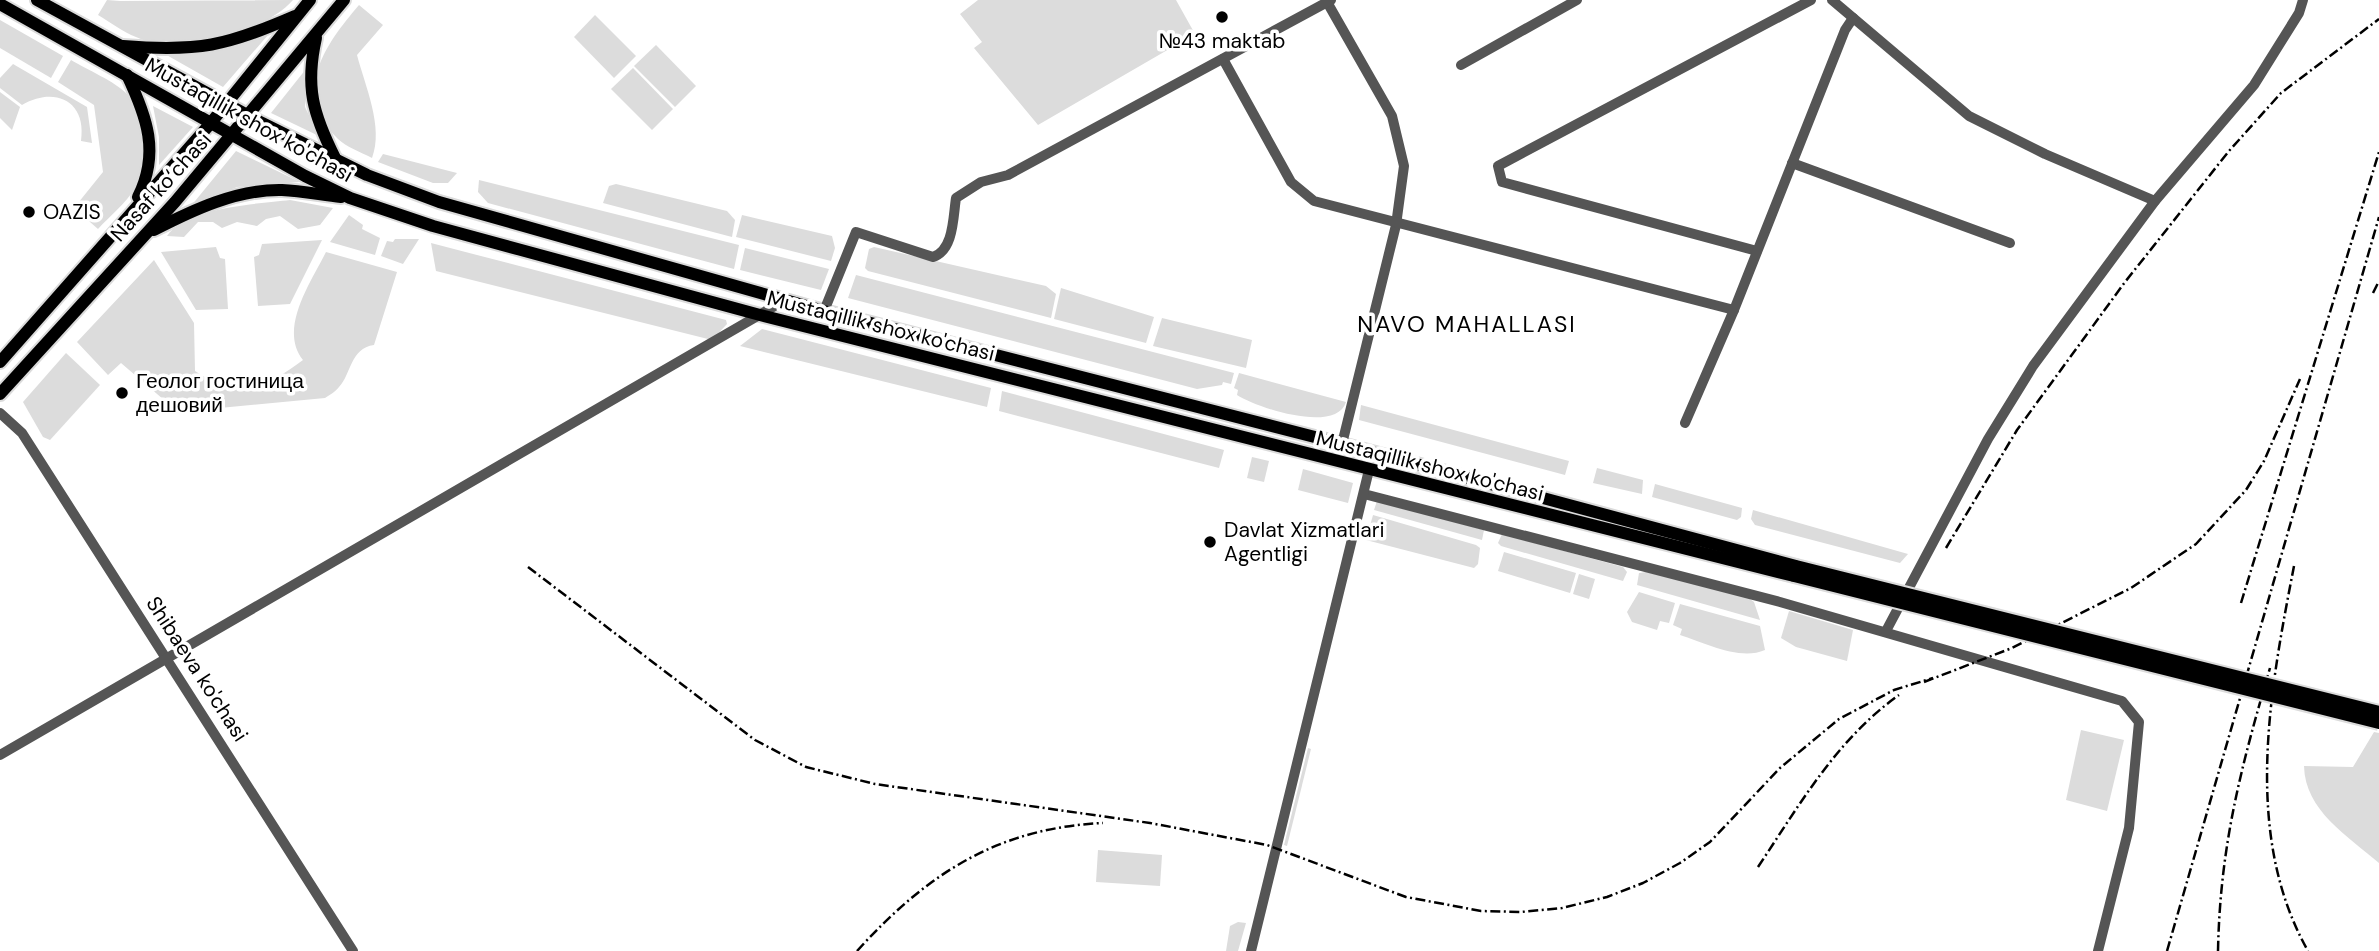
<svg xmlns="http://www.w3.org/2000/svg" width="2379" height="951" viewBox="0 0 2379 951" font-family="'DM Sans',sans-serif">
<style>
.green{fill:#dcdcdc}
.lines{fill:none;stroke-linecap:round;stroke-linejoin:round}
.major-casing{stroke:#dbdbdb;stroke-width:16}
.minor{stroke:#555;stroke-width:10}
.major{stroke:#000;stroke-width:12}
.rail{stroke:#000;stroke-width:2.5;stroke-dasharray:10 3.5 2 3.5;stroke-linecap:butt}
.major-bridge-casing{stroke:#dbdbdb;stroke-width:16;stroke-linecap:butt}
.major-bridge{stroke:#000;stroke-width:12}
.poi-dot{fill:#000;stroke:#fff;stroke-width:2.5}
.labels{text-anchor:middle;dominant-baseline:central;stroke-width:7;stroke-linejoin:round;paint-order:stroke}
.poi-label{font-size:21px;fill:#000;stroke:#fff;text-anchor:start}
.street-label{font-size:21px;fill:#000;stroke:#fff}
.neighbourhood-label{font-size:23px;letter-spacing:2px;fill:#000;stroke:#fff}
</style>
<rect width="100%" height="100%" fill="#fff"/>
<g class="green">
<path d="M107 0 120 1 293 0C263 34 178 56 136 37 123 32 110 22 98 15Z"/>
<polygon points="978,0 1176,0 1195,34 1038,125 974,48 982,42 960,14"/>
<path d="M359 5 383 25 357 55C365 86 384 127 372 158 361 152 346 147 338 139 291 91 325 45 359 5Z"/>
<polygon points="595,15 636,56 614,78 574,37"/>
<polygon points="0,20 63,56 51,78 0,48"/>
<path d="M268 35 223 87 163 53C205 55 229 51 268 35Z"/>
<polygon points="656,45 696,86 675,107 634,66"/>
<path d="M71 60C86 69 116 82 127 94 143 111 147 169 135 188 126 203 110 216 98 229L74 208 103 172 94 105 58 82Z"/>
<path d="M13 64 87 107 92 143 81 141C87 101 55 86 22 105L0 88V78Z"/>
<polygon points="633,68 673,109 652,130 611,89"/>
<polygon points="306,69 305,107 319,136 271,113"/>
<polygon points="0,92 20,107 12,130 0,118"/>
<polygon points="153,106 193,127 159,165 159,137"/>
<polygon points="236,151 300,182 237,187 191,206"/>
<polygon points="383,154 457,173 448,183 433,183 378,162"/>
<polygon points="479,180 739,245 734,269 488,203 478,192"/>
<polygon points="616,184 727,211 735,220 732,237 603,203 609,186"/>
<path d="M290 200 333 208 320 225 298 229 280 216 266 219 257 226 237 222 222 228 213 222H198L184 237 167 236C186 207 257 204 290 200Z"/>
<polygon points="349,215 363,225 362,229 380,238 375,255 330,242"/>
<polygon points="742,215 832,236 835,248 831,261 736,237"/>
<polygon points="395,239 419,239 403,264 381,256 387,241 393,242"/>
<polygon points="322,240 290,304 258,306 254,257 259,255 262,244"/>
<polygon points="431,243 726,320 727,324 712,340 436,271"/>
<polygon points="216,247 220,258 225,259 228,309 196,310 161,252"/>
<polygon points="874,247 1046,286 1056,294 1051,318 868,271 865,268 869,249"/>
<polygon points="745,248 829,269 821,290 740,270"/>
<path d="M326 252 397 272 374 345C350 348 351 375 339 387 336 391 330 395 325 398L178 412 121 363 108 375 77 342 154 260 194 323 195 371C238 400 265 388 303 360 278 329 311 282 326 252Z"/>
<polygon points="856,275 1234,373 1231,384 1223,382 1222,385 1197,389 848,298"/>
<polygon points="1061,288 1154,317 1146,343 1054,319"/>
<polygon points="1162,318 1252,340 1246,368 1153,346"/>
<polygon points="762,329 991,388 987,407 740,346"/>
<polygon points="66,353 100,385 50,440 43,437 23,402"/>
<path d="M1239 373 1346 402C1336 434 1257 408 1237 395L1238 390 1234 388Z"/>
<polygon points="1002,391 1224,450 1219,468 999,411"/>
<polygon points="1361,405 1569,461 1565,475 1359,420"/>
<polygon points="1252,457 1269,461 1264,482 1247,478"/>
<polygon points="1597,468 1643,480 1642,494 1593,483"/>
<polygon points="1303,469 1353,483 1348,503 1298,490"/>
<polygon points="1655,484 1742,508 1741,517 1737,520 1652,497"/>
<polygon points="1377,501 1484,530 1482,540 1374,510"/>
<polygon points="1753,510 1908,554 1900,563 1755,525 1751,519"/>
<polygon points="1373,515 1476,545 1480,548 1478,564 1474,568 1366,540"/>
<polygon points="1502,534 1623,567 1627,572 1623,581 1501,546 1498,543"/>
<polygon points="1504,552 1576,573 1570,593 1498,571"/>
<polygon points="1646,572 1746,596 1754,602 1760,620 1637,585 1639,573"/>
<polygon points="1579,574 1595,579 1589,599 1573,594"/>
<polygon points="1639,592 1675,603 1669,623 1660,621 1657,630 1632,622 1627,612"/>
<path d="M1680 604 1760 626 1765 650C1740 661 1705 643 1680 635L1682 629 1673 625Z"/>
<polygon points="1789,611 1853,630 1847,661 1796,647 1781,638"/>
<polygon points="2081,730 2124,740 2107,811 2066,800"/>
<path d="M2374 732 2379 733V863C2348 836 2305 811 2304 766L2353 767Z"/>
<polygon points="1308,748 1311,749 1287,846 1284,845"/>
<polygon points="1098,850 1162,855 1160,886 1096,882"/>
<polygon points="1238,922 1246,923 1238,951 1226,951 1230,926"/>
</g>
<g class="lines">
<defs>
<g id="major">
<polyline points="37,0 262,123 367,175 439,202 824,311 1342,444 1796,566"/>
<polyline points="0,4 305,176 350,198 433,226 760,315 1794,576"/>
<path d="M316 38C305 87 313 114 335 158"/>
<path d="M123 46C199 52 226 46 295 16"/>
<path d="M127 75C147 117 160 153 138 197"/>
<path d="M154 230C193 210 237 189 282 190 302 191 322 195 341 197"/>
<polyline points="0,362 210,124 310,0"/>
<polyline points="0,394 175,202 344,0"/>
</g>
</defs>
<use href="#major" class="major-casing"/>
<g class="minor">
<polyline points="1832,0 1969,116 2045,154 2155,201"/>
<polyline points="1327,2 1392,116 1404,166 1396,225 1342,444"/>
<polyline points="1223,59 1291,182 1314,201 1734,310"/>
<polyline points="1461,65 1577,0"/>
<polyline points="1792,163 2010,243"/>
<polyline points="1757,251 1502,182 1498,166 1811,0"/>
<path d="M824 311 856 232 933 257C954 250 953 217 956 198L981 182 1008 175 1331 0"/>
<polyline points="0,413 22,433 353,951"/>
<polyline points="1685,423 1734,310 1845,30 1853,18"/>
<polyline points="1364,494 1780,602 2122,701 2139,722 2129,828 2098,951"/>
<polyline points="1886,631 1988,439 2033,366 2155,201 2254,85 2299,13 2303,0"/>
<polyline points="0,755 785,300"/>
<polyline points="1251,951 1369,470"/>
</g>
<use href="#major" class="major"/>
<g class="rail">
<polyline points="2373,293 2379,281"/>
<polyline points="1946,548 2017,430 2125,282 2229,151 2281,93 2379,19"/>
<path d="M2294 566C2270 690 2242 834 2308 951"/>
<polyline points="528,567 755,740 806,767 875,784 1150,823 1267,845 1406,897 1481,911 1521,912 1562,908 1607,897 1643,883 1680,863 1710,842 1780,768 1839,719 1894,690 1933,678"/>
<polyline points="2241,603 2379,152"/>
<polyline points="1924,682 2012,648 2131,588 2196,544 2246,490 2264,461 2300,379"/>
<path d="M1758 867C1800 804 1837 739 1899 695"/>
<path d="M857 951C927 874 997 828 1103 823"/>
<polyline points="2167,951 2379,217"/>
<path d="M2218 951C2220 846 2241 767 2270 668"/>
</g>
<defs>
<g id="major-bridge">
<polyline points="1796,566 2379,712"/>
<polyline points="1794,576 2379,723"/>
</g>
</defs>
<use href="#major-bridge" class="major-bridge-casing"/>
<use href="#major-bridge" class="major-bridge"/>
</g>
<g class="poi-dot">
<circle cx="1222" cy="17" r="7"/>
<circle cx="29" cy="212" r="7"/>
<circle cx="122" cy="393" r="7"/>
<circle cx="1210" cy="542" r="7"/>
</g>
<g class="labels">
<g class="poi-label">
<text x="1222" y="41" text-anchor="middle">№43 maktab</text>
<text x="43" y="212">OAZIS</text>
<text x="136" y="381">Геолог гостиница<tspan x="136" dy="24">дешовий</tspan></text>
<text x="1224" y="530">Davlat Xizmatlari<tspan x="1224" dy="24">Agentligi</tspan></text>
</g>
<g class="street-label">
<text transform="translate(249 120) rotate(29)">Mustaqillik shox ko'chasi</text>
<text transform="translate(161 187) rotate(-48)">Nasaf ko‘chasi</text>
<text transform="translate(881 326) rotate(14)">Mustaqillik shox ko'chasi</text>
<text transform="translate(1430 466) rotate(14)">Mustaqillik shox ko'chasi</text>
<text transform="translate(197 669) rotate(57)">Shibaeva ko'chasi</text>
</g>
<g class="neighbourhood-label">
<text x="1467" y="324">NAVO MAHALLASI</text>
</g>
</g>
</svg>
